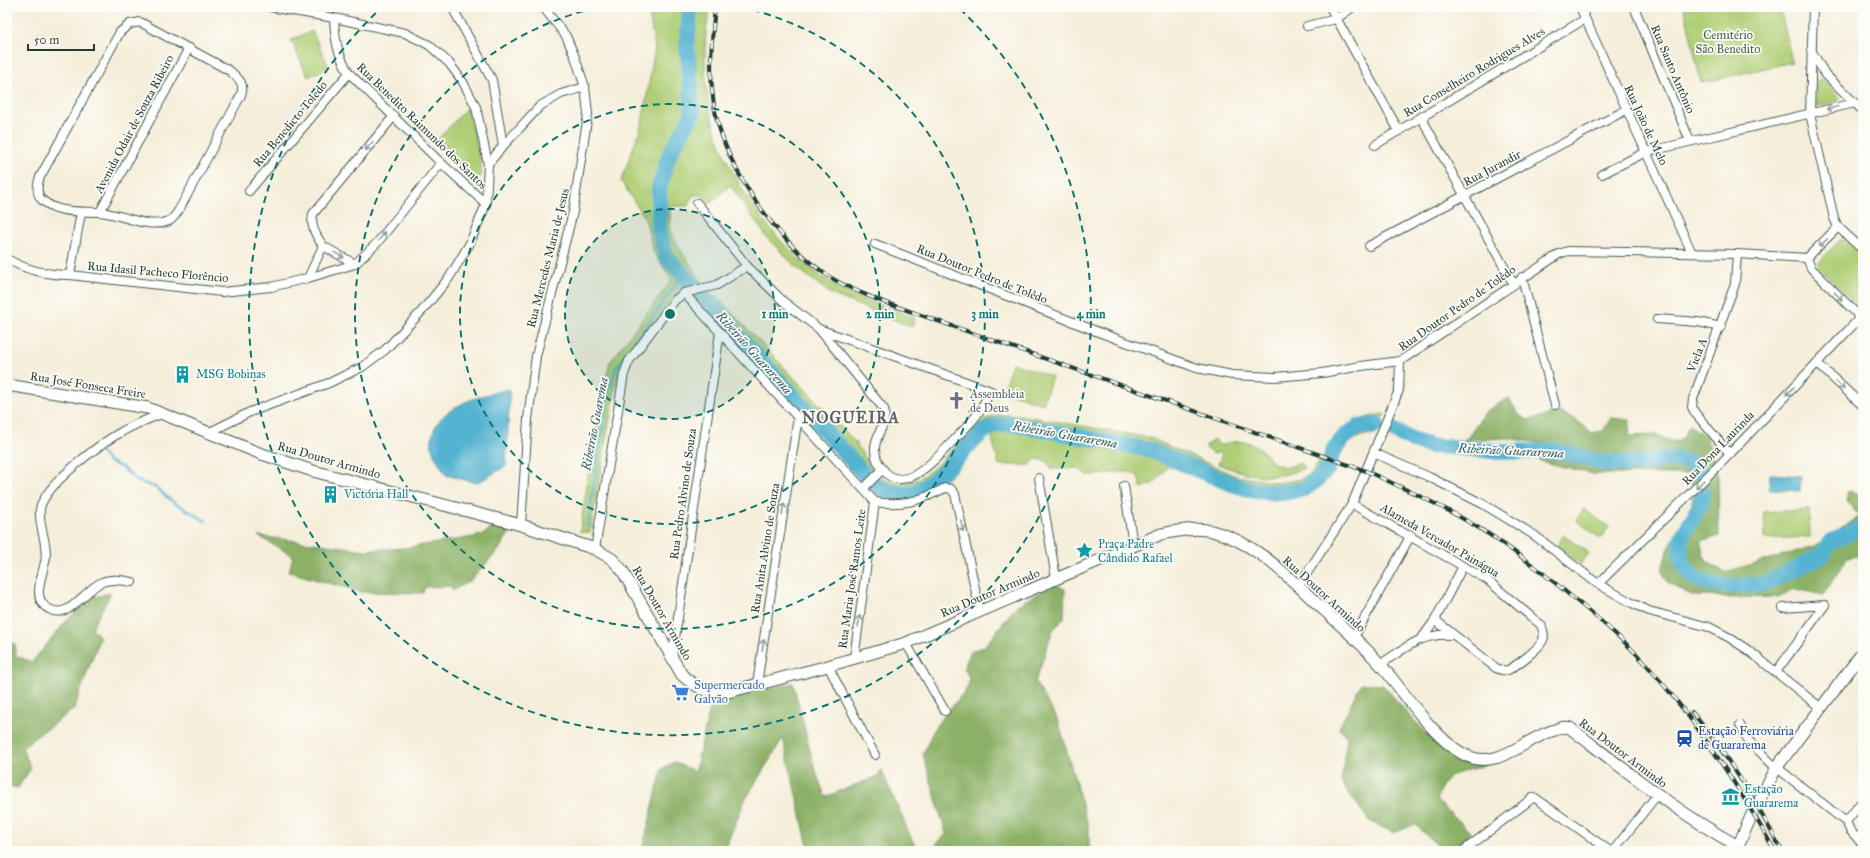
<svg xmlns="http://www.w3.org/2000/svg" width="1870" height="858" viewBox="0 0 1870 858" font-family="'IM FELL Great Primer',serif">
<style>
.green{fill:#afce75;stroke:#678654}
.forest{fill:#8bb166;stroke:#55774d}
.water{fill:#54b3d2;stroke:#3a7883}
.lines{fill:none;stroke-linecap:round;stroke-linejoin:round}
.stream{stroke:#54b3d2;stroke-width:2.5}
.river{stroke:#54b3d2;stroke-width:16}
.street-casing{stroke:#3f584d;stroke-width:10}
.secondary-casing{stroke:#3f584d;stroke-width:13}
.street{stroke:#fff;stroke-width:8}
.secondary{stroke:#fff;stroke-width:11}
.rail-casing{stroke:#1f3d34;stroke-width:4}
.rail{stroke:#fdfcf7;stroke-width:2.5;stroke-dasharray:8;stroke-linecap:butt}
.oneway{stroke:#8f9e9a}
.ring{fill:none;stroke:#0f766e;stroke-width:2;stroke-dasharray:7 5}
.labels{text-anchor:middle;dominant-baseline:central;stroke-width:3.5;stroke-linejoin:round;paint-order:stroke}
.park-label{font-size:12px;fill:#436144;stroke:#fdfcf7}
.street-label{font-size:12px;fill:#1f3d34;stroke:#fdfcf7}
.culture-label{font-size:12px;fill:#0d838f;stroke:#fdfcf7;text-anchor:start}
.worship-label{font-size:12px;fill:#5b616d;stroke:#fdfcf7;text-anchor:start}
.shop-label{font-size:12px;fill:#366cbe;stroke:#fdfcf7;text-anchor:start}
.transit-label{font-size:12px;fill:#164399;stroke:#fdfcf7;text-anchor:start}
.water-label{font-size:13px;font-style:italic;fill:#2f6063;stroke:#fdfcf7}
.district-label{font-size:16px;font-weight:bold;letter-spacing:1px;fill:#636365;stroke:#fdfcf7}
.centre{fill:#0f766e;stroke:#fdfcf7;stroke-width:2}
.ring-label{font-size:12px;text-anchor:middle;font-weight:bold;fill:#0f766e;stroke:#fdfcf7;stroke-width:3.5;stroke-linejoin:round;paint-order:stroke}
</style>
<rect width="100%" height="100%" fill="#fdfcf7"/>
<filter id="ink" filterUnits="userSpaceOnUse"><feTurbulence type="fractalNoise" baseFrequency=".025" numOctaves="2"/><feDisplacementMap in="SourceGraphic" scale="8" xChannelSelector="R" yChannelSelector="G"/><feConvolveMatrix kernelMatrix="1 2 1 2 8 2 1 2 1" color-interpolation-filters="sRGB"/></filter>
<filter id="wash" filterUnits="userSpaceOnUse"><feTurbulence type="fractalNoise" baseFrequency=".012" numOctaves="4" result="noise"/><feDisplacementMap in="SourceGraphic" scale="16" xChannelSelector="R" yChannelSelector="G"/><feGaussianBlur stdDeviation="0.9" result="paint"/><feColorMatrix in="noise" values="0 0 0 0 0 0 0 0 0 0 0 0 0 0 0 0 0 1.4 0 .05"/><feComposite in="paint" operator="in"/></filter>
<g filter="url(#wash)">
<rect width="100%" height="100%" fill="#f5eeda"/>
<g class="green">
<path d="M648 7H710C703 40 703 77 710 110 721 167 766 234 811 269 840 293 880 305 915 318L912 327 831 294 796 267 768 239 730 185 710 203C705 196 702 194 694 195L690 200 688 206H670V226L676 243 703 284 679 289 621 367 616 383 590 532H580L598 411 610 362 672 280 654 253 645 218 621 181 642 124 655 48Z"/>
<polygon points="1684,7 1780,7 1792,62 1701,83"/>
<polygon points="312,31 329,67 308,77 291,40"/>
<polygon points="1820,79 1823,80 1840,97 1838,101 1818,106 1816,105 1817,83"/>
<path d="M467 108 481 160V176L476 180C460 174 448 152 438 139Z"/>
<polygon points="1840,240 1845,240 1863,256 1863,312 1818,266 1819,262"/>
<polygon points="716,296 855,442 875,473 865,483 698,301"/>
<polygon points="1012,363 1052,377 1043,404 1003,391"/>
<path d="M1385 414 1375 434C1358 434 1346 443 1339 458L1325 453C1342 425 1353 419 1385 414Z"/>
<path d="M999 415H1019L1150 438 1236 476 1277 483 1298 480 1311 474 1321 459 1336 465C1327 475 1316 490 1302 494 1257 509 1210 482 1170 464L1154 483 1141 488C1141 469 1124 471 1111 473 1103 475 1094 475 1086 475L1079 468 1052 469C1049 461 1044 460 1036 459L1030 465H999L992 439 993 434C962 452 946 495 907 499 890 500 884 498 870 488L881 477C934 504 954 423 999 415Z"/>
<path d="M1214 439 1221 446C1234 440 1249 439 1260 449 1265 452 1267 458 1271 461 1275 464 1281 466 1286 468L1300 463 1304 468C1271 482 1250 476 1218 464L1222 455 1220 452 1214 454 1206 448 1207 445Z"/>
<polygon points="1584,509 1609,527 1600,538 1576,520"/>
<polygon points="1809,510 1810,537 1765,539 1764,512"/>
<polygon points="1564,535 1589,553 1581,564 1556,547"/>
</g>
<g class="forest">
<path d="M1509 398 1518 414 1528 420 1560 412 1578 421 1591 433 1603 431 1611 418 1630 420 1629 436 1656 435 1674 442 1684 437 1689 425 1706 436 1718 476 1719 536 1701 541C1703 560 1707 563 1725 572L1815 546 1860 516 1846 501 1848 491 1863 494V557L1852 556 1846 560 1823 595 1795 589 1778 597 1725 598 1715 596H1693L1668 583 1662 571C1664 559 1668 549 1674 538 1686 513 1701 504 1688 474H1593L1540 461 1545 444 1508 438 1464 440 1468 437 1486 411Z"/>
<polygon points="494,526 511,530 498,551 470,581 452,591 452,586 425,587 423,593 360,592 289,572 293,556 258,536 366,550 405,548 473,537 484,534"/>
<polygon points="1055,584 1065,589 1064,618 1053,630 1035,682 1058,720 1089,829 1089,851 930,851 946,834 923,754 935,727 968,687 969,677 964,668 971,651 984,647 1017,605"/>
<polygon points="111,593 92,628 100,637 74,709 22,747 31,768 18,788 7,786 7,642 15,644 16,656 32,662 68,619 94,597"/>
<polygon points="793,683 814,766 825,797 878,776 881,769 917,851 809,851 783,738 745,800 724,851 642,851 662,769 674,762 695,771 712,700"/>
<path d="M1361 683 1383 685C1404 708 1440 756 1471 763 1476 764 1483 764 1489 764L1452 775 1444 782 1436 800 1471 833 1452 851H1443L1415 824 1394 833 1369 821 1341 782 1347 737 1339 728Z"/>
</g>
<g class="water">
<path d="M510 389 506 466 477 483 446 475C442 467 433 456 432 447 427 408 481 395 510 389Z"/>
<polygon points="1770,474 1801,476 1800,491 1769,489"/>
</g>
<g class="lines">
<g class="stream">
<polyline points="99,450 108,461 123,468 137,481 155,487 173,502 206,521"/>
<polyline points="587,526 609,391 616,368 682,276"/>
</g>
<g class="river">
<path d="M690 7 687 45 693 114 669 155 659 188V228L666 256 876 487C884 490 894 494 903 494 935 494 962 445 988 429 995 425 1003 424 1012 424L1150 450 1232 484 1256 491 1282 493 1304 489 1317 480 1328 468 1334 449 1345 436 1358 427 1377 425"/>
<polyline points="1393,430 1413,441 1431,446 1453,447 1501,452 1557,451 1605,463 1632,464 1678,459 1691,463 1700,471"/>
<polyline points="1703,494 1700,506 1682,537 1680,554 1683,564 1694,578 1712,585 1746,586 1765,584 1823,555 1830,542 1863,527"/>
</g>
</g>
</g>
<g filter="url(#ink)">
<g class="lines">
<defs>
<g id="street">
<polyline points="452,7 492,80 503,146"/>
<polyline points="1330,7 1399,131"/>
<polyline points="1580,7 1692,253"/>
<polyline points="1634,7 1690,141"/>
<polyline points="1813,7 1810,114 1834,218 1838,227 1863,250"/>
<path d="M334 18C335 40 337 53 349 73L441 163 486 204"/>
<path d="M140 22 230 71C239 79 245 83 241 95L179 210C176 214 173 219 169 221 147 230 121 213 99 212 85 211 70 213 56 208 52 207 46 203 43 201 36 195 37 185 40 177L120 32 130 24Z"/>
<polyline points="1307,26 1336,19 1353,7"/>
<polyline points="1811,50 1825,74 1863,111"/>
<polyline points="1421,117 1513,283"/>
<polyline points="1375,145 1585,19"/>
<polyline points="488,164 503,146 540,106 561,94 585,87"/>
<polyline points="1602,174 1646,152 1855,103"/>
<polyline points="249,191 349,73"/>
<path d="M697 203 747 266 784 302 819 329 991 391C986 399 982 407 977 415 969 425 959 435 950 444 933 462 900 500 879 464 866 440 889 428 884 409L819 329"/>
<polyline points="100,212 189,48"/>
<polyline points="875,244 1101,333 1197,368 1232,375 1275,377 1322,373 1361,366 1400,361 1559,254 1568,251 1737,254 1807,258"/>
<polyline points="323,246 355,264"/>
<polyline points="1369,246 1626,110"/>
<polyline points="1807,258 1838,227"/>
<path d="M7 259C26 270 48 275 70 275L222 292 271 287 308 278 355 264 377 243 441 163"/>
<polyline points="70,275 81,212"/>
<polyline points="1522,277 1555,405"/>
<path d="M308 278 323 246C316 235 310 227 313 214L394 116"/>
<path d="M684 293 875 502C903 506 920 501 945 488L951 489 955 494 980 612"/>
<polyline points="1657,319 1698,322 1721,327"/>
<polyline points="1817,363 1863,406"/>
<polyline points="208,433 250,412 329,383 362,367 385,350 421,312 449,278 470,243 486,204 488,164 476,107 463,82 449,63 429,45 405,33 334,18 270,7"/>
<polyline points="1374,453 1429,477 1483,504 1534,535 1598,584 1632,603 1649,611 1709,627 1728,637 1748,650 1821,708"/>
<polyline points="1730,454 1695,413 1692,407 1693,399 1735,284 1737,254"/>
<polyline points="1039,478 1056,578"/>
<polyline points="1124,486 1133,545"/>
<polyline points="863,489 883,469"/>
<path d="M1352 504 1486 579 1541 625C1543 630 1545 635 1543 640 1540 648 1516 666 1508 670 1503 671 1500 670 1496 668L1435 620"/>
<polyline points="521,525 528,419 536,356 573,212 588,114 585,87 575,57 566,36 543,7"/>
<polyline points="595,549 624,374 629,361 675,300 684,293 717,285 747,266"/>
<path d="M132 582C122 580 111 578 102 582 85 589 69 621 49 609 31 600 42 577 45 562 49 544 38 527 40 509 44 485 101 443 123 431 135 424 148 419 161 414"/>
<polyline points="1598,584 1724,460 1858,320 1857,314 1811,268 1807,258"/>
<polyline points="1298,587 1352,504 1399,390 1400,361"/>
<polyline points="1354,637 1411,535"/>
<polyline points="1422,638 1435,620 1463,566"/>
<polyline points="906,643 945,711"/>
<polyline points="672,658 720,332"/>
<polyline points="854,659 875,502"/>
<path d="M1381 664C1404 649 1422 632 1452 635"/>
<polyline points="828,666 875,755"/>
<polyline points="1776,672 1825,605 1783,608"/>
<polyline points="757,684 798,417"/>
<polyline points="1740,725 1748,740 1771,763 1846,822 1850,830 1863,845"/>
<polyline points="1846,822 1863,800"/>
<polyline points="1463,851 1534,797 1610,851"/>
<polyline points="1613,851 1657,795"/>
</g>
<g id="secondary">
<path d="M7 385 148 408 259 453 313 471 521 525 595 549 612 559 622 570 682 675C696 688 709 693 728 692L828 666 906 643 1161 534C1177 531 1195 527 1212 531 1257 542 1291 580 1324 610 1345 629 1367 648 1385 670 1407 696 1433 737 1463 754 1497 773 1524 738 1555 730 1560 728 1564 726 1570 728 1624 769 1678 813 1738 846"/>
<polyline points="1736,851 1753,812 1777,767 1863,652"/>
</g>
</defs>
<use href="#street" class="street-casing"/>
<use href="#secondary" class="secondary-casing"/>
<use href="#street" class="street"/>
<use href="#secondary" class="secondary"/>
<defs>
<g id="rail">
<path d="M715 7C712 37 709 67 713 98 720 161 773 237 824 273 840 285 860 292 878 300L1366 471C1408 490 1451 510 1490 535 1519 554 1546 575 1572 597 1598 618 1622 638 1644 662 1696 720 1737 784 1775 851"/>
<path d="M1692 712C1728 755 1756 802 1782 851"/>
</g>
</defs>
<use href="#rail" class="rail-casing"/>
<use href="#rail" class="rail"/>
</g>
<defs><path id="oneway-shaft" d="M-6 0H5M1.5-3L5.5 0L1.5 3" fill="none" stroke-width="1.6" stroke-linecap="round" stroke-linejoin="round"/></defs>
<g class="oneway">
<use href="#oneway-shaft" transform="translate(1832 108) rotate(166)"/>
<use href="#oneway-shaft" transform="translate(369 146) rotate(130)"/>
<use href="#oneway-shaft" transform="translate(382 236) rotate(-52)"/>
<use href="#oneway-shaft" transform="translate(1823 243) rotate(136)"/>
<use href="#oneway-shaft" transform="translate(339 255) rotate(29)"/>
<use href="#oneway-shaft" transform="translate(1838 296) rotate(45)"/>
<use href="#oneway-shaft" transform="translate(1840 385) rotate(44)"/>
<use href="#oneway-shaft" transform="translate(1790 391) rotate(134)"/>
<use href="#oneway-shaft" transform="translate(1700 484) rotate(136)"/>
<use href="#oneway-shaft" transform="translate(783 509) rotate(-81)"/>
<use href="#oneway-shaft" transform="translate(962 526) rotate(78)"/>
<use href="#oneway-shaft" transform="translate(859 621) rotate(-82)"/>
<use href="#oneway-shaft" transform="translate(763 645) rotate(-82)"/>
</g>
</g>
<circle cx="670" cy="314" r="105" fill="#0f766e" fill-opacity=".12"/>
<g class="ring">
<circle cx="670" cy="314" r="105"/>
<circle cx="670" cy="314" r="210"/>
<path d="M741 7A315 315 0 1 1 599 7"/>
<path d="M960 9A421 421 0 1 1 380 9"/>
</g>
<defs>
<symbol id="building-bare" viewBox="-9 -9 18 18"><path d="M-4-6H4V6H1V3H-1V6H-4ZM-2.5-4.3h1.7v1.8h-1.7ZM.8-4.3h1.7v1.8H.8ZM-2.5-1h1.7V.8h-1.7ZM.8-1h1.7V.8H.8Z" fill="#0f9aa8" stroke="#fdfcf7" stroke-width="2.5" paint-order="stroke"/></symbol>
<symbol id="church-bare" viewBox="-9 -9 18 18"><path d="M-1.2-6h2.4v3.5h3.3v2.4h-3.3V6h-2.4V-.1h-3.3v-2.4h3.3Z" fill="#6b7280" stroke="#fdfcf7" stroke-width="2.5" paint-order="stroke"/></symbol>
<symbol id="sight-bare" viewBox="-9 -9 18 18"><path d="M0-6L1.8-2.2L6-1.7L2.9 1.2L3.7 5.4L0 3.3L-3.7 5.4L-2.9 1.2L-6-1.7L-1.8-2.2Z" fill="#0f9aa8" stroke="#fdfcf7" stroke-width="2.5" paint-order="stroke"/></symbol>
<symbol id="supermarket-bare" viewBox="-9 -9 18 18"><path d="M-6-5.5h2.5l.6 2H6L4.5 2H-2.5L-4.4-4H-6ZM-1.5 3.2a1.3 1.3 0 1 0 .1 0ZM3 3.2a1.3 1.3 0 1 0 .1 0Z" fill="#3f7fe0" stroke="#fdfcf7" stroke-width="2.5" paint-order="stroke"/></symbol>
<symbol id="station-bare" viewBox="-9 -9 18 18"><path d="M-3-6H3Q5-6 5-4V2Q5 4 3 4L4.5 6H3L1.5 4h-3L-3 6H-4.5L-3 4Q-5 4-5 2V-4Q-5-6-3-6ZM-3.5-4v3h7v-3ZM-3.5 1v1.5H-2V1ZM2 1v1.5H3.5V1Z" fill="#1a4fb4" stroke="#fdfcf7" stroke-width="2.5" paint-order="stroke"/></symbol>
<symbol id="museum-bare" viewBox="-9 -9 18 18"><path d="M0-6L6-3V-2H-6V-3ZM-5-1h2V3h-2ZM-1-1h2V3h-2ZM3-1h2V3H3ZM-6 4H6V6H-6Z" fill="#0f9aa8" stroke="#fdfcf7" stroke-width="2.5" paint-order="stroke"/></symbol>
</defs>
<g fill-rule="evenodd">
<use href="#building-bare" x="170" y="362" width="25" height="25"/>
<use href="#church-bare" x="944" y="388" width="25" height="25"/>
<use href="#building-bare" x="318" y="482" width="25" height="25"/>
<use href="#sight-bare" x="1072" y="538" width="25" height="25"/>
<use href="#supermarket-bare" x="668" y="680" width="25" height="25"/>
<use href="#station-bare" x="1672" y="726" width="25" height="25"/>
<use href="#museum-bare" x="1718" y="784" width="25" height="25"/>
</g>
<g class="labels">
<g class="park-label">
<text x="1728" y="35">Cemitério<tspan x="1728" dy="14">São Benedito</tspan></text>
</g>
<g class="street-label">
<text transform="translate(1673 69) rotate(67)">Rua Santo Antônio</text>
<text transform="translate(1474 72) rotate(-31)">Rua Conselheiro Rodrigues Alves</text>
<text transform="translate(134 124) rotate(-62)">Avenida Odair de Souza Ribeiro</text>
<text transform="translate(290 124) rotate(-50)">Rua Benedicto Toledo</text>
<text transform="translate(1646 125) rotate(65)">Rua João de Melo</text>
<text transform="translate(422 126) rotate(44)">Rua Benedito Raimundo dos Santos</text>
<text transform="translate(1492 168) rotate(-28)">Rua Jurandir</text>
<text transform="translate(548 258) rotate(-76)">Rua Mercedes Maria de Jesus</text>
<text transform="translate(158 272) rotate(5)">Rua Idasil Pacheco Florêncio</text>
<text transform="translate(982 274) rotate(22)">Rua Doutor Pedro de Tolêdo</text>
<text transform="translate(1457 308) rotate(-35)">Rua Doutor Pedro de Tolêdo</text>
<text transform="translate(1697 355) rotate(-69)">Viela A</text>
<text transform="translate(88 385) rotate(9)">Rua José Fonseca Freire</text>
<text transform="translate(1718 448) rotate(-46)">Rua Dona Laurinda</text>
<text transform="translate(329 460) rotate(16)">Rua Doutor Armindo</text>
<text transform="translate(683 494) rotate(-82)">Rua Pedro Alvino de Souza</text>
<text transform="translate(1440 540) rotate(30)">Alameda Vereador Painágua</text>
<text transform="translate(765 548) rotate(-81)">Rua Anita Alvino de Souza</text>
<text transform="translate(852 579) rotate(-82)">Rua Maria José Ramos Leite</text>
<text transform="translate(990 593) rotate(-23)">Rua Doutor Armindo</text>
<text transform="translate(1324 594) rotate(42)">Rua Doutor Armindo</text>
<text transform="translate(662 613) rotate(60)">Rua Doutor Armindo</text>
<text transform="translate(1623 753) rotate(37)">Rua Doutor Armindo</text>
</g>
<g class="culture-label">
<text x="196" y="374">MSG Bobinas</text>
<text x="344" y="494">Victória Hall</text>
<text x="1098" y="544">Praça Padre<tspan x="1098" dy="14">Cândido Rafael</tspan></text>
<text x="1744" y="789">Estação<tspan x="1744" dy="14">Guararema</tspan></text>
</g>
<g class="worship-label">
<text x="970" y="394">Assembleia<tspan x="970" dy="14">de Deus</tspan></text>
</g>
<g class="shop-label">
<text x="694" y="685">Supermercado<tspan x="694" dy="14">Galvão</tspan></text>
</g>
<g class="transit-label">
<text x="1698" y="731">Estação Ferroviária<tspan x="1698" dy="14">de Guararema</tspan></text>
</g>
<g class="water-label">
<text transform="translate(754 353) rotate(48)">Ribeirão Guararema</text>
<text transform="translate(595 424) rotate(-79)">Ribeirão Guarema</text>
<text transform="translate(1065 435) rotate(10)">Ribeirão Guararema</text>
<text transform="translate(1511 451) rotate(3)">Ribeirão Guararema</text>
</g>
<g class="district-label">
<text x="851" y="417">NOGUEIRA</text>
</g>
</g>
<circle cx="670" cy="314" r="6" class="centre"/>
<g class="ring-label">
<text x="775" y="318">1 min</text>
<text x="880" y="318">2 min</text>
<text x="985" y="318">3 min</text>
<text x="1091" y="318">4 min</text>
</g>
<rect width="1870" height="858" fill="none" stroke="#fdfcf7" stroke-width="24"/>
<path d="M28 44v6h66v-6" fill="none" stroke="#1f3d34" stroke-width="2"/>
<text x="34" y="44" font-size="12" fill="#1f3d34" stroke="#fdfcf7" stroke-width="3" paint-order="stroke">50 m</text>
</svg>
